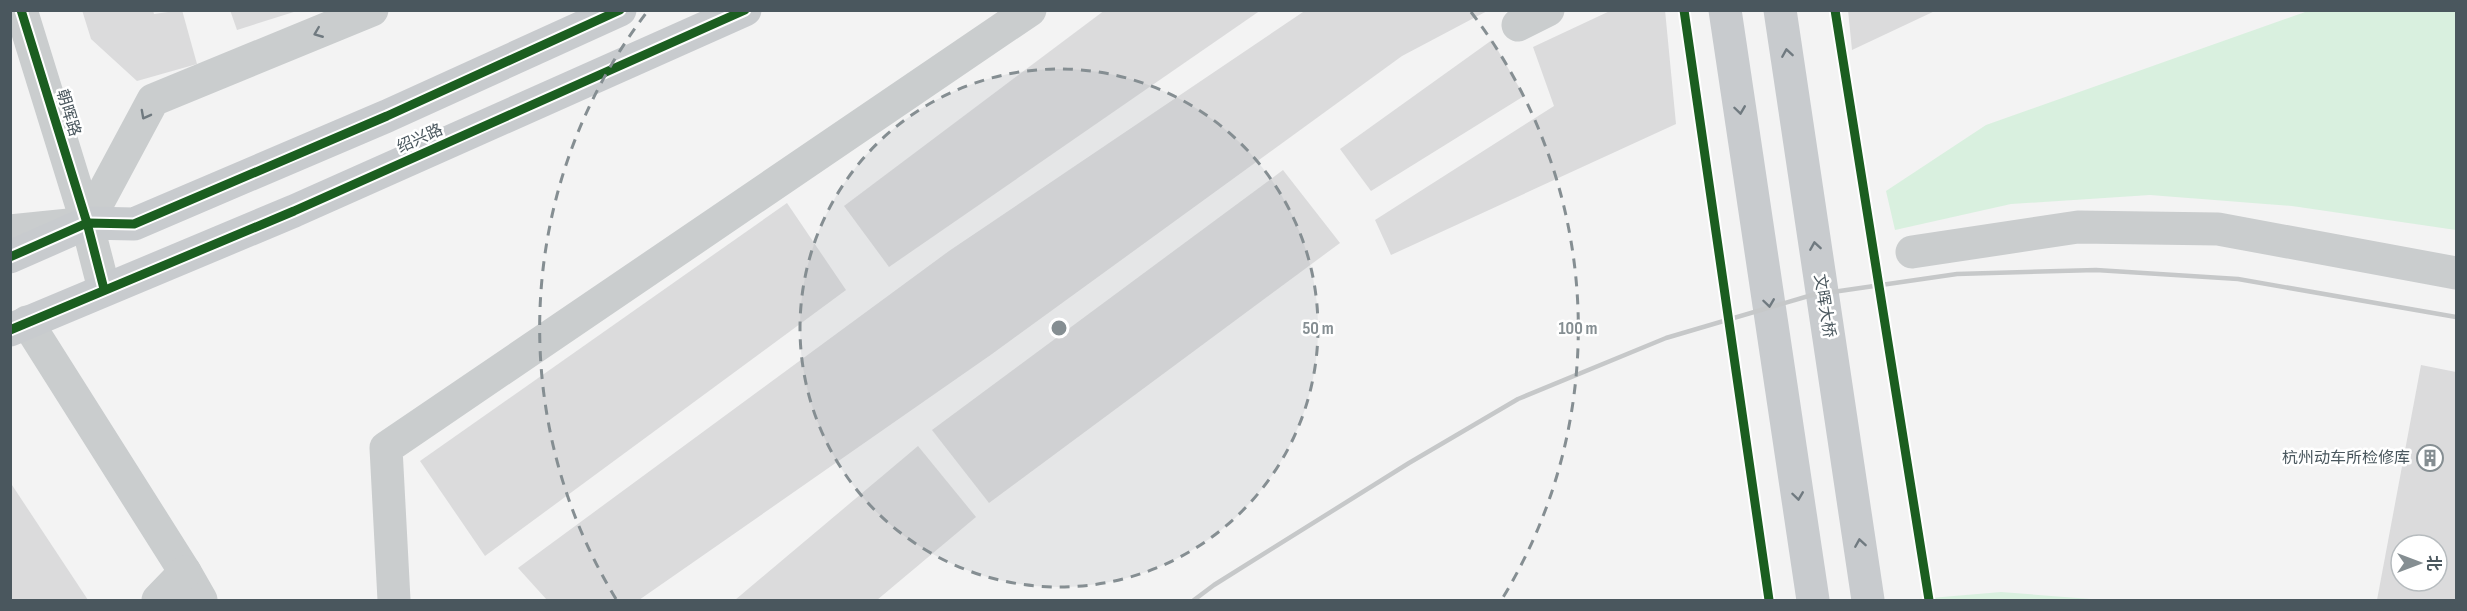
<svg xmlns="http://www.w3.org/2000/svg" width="2467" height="611" viewBox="0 0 2467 611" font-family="'Sofia Sans Condensed','Noto Sans SC',sans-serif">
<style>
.green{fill:#d9f0df}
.building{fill:#dbdbdc;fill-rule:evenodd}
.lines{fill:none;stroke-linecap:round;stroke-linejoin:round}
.minor{stroke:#cacdce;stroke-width:33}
.major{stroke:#c8cbce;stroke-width:33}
.rail{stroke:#c6c8c9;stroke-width:4.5}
.cycleway-casing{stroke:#fff;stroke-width:13}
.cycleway{stroke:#1b5e20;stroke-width:9}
.oneway{stroke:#707a80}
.ring{fill:none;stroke:#858e92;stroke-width:3;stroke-dasharray:10 8}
.labels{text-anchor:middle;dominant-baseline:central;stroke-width:5;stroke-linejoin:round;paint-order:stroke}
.street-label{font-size:16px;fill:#4a575e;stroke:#fff}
.poi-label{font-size:16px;fill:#4a575e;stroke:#fff;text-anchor:end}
.centre{fill:#858e92;stroke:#fff;stroke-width:3}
.ring-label{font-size:18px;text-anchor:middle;font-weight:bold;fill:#858e92;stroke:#fff;stroke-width:5;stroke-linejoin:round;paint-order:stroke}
</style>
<rect width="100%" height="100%" fill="#f3f3f3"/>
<g class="green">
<polygon points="2308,11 2456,11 2456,230 2292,206 2150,195 2011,204 1895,230 1886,191 1986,125"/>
<polygon points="2001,592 2104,600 1907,600"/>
</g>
<g class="building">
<polygon points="82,10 153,10 154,14 182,10 197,64 137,81 91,39"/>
<polygon points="230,10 297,10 297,11 237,30"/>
<polygon points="1105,10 1261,10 889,267 844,206"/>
<polygon points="1306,10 1489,10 1402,56 992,354 639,600 547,600 518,568 949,251"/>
<polygon points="1612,10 1665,10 1676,124 1391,255 1375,220 1554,106 1533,47"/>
<polygon points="1848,10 1937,10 1852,50"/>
<polygon points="1492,40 1524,96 1371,191 1340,149"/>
<polygon points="1283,170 1340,243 989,503 932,430"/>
<polygon points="787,203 846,290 485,556 420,461"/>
<path d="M2421 365 2456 372V600H2377ZM2401 545H2437V581H2401Z"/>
<polygon points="918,446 976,517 877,600 735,600"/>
<polygon points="10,482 88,600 10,600"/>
</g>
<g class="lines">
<g class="minor">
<polyline points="21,10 87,223 104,289"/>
<polyline points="1518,25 1548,10"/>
<polyline points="87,223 153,100 372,10"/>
<polyline points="10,231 79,224"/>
<polyline points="1912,252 2078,227 2218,229 2456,273"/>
<polyline points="27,322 185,572 201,600"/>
<polyline points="158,600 185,572"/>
<polyline points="394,600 386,448 1030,10"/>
</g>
<g class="major">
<polyline points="1725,10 1813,600"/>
<polyline points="1780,10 1868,600"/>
<polyline points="10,257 87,223 134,224 387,116 620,10"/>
<polyline points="10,330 294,211 745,10"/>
</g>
<polyline class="rail" points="1194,600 1214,585 1409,463 1518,399 1666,338 1812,295 1957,274 2096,270 2238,279 2456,317"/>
<defs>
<g id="cycleway">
<polyline points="21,10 87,223 104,289"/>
<polyline points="1684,10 1769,600"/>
<polyline points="1835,10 1929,600"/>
<polyline points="10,257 87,223 134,224 387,116 620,10"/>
<polyline points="10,330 294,211 745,10"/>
</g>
</defs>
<use href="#cycleway" class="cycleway-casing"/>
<use href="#cycleway" class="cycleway"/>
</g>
<defs><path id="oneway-chevron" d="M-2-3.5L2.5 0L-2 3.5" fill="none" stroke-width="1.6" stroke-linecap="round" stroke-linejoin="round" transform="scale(1.5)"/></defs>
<g class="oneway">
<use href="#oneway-chevron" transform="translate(318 33) rotate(158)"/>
<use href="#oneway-chevron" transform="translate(1787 53) rotate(-99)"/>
<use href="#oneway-chevron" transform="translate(1740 110) rotate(82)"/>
<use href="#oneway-chevron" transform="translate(145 115) rotate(118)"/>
<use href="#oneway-chevron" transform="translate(1815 246) rotate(-99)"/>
<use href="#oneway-chevron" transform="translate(1769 303) rotate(82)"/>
<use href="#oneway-chevron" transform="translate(1798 496) rotate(82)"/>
<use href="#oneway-chevron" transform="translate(1860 543) rotate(-99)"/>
</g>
<circle cx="1059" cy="328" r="259" fill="#858e92" fill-opacity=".12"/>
<g class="ring">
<circle cx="1059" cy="328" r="259"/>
<path d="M616 599A519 519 0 0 1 647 12M1471 12A519 519 0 0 1 1502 599"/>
</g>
<defs>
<symbol id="building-ring" viewBox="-11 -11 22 22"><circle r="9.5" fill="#fff" stroke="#858e92" stroke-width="1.5"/><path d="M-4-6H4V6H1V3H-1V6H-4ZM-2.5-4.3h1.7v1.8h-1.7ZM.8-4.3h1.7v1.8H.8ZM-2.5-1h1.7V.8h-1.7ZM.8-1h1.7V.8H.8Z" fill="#858e92"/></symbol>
</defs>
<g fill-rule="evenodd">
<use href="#building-ring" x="2415" y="443" width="30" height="30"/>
</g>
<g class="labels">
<g class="street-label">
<text transform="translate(68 113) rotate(73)">朝晖路</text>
<text transform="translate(420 139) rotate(-24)">绍兴路</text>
<text transform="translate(1824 306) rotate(81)">文晖大桥</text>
</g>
<g class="poi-label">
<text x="2410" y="458">杭州动车所检修库</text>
</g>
</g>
<circle cx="1059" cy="328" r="9" class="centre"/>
<g class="ring-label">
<text x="1318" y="334">50 m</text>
<text x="1578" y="334">100 m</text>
</g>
<rect width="2467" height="611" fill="none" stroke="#4a575e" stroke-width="24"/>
<g transform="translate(2419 563) rotate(90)"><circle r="28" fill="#ffffff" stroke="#b7bcbf" stroke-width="1.5"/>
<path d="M0-4.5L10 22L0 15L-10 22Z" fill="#858e92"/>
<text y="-9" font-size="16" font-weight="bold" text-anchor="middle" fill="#4a575e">北</text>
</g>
</svg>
